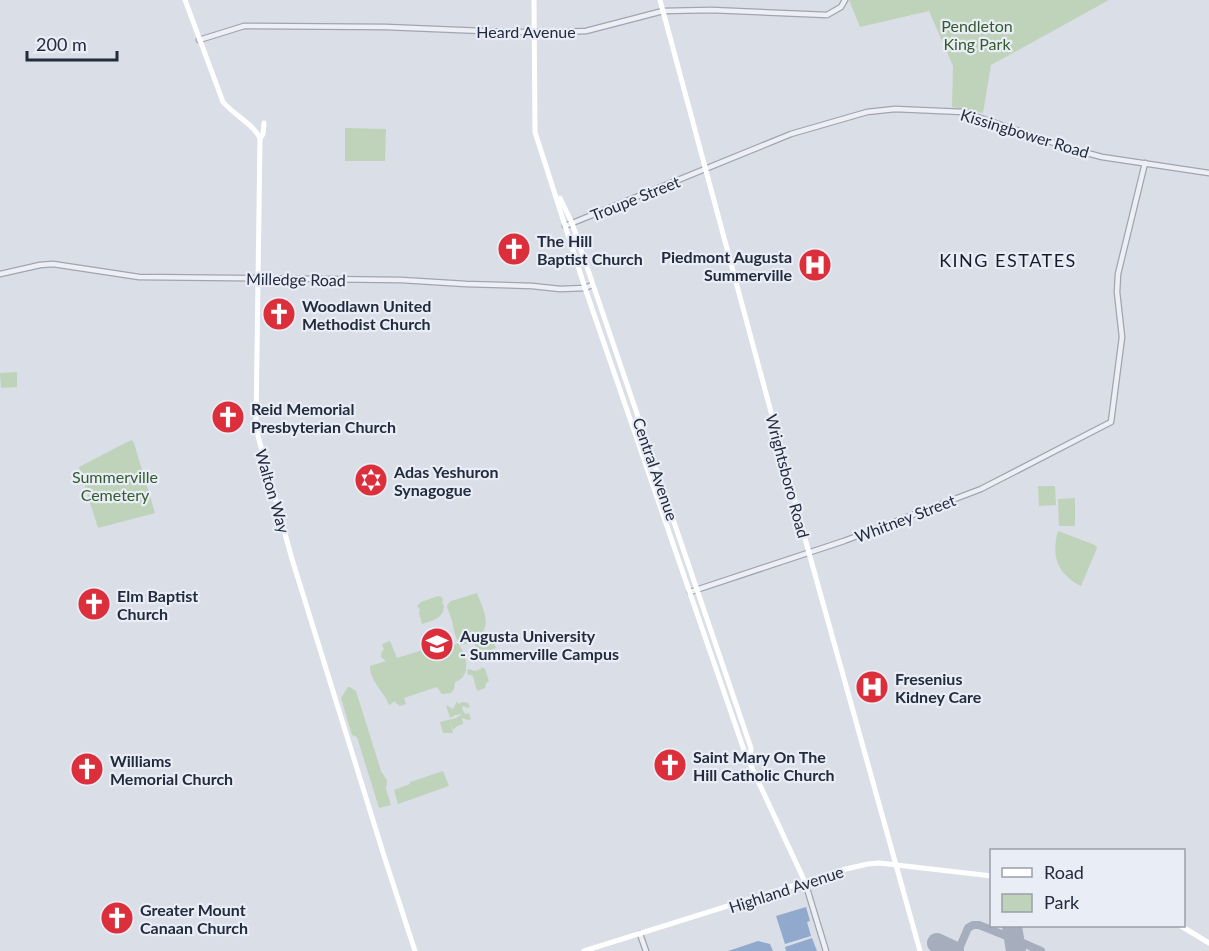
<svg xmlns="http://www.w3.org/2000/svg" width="1209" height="951" viewBox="0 0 1209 951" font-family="Lato,sans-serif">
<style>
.green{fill:#bfd2ba}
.water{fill:#90a9cc}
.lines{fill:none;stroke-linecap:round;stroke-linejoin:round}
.taxiway{stroke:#a6adbc;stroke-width:8}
.runway{stroke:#a6adbc;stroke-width:20}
.tertiary-casing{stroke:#9fa5b1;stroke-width:7}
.tertiary{stroke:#edeff5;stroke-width:4.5}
.secondary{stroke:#fff;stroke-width:5}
.labels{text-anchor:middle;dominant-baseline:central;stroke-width:4.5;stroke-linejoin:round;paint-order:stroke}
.park-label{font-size:16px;fill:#345b2f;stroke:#e9edf5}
.street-label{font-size:16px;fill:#232b3e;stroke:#e9edf5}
.poi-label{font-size:16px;font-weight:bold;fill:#232b3e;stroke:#e9edf5;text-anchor:start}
.neighbourhood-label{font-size:18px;letter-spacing:1.5px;fill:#161c2e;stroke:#e9edf5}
</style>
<rect width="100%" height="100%" fill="#dadee7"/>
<g class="green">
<polygon points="849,0 1109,0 991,65 983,113 952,107 953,66 929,11 860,27"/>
<polygon points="345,128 386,129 385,161 345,161"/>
<polygon points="17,372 17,387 1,388 0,373"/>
<polygon points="129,441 132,440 134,443 155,513 98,528 79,467"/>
<polygon points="1038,486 1055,486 1056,505 1039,506"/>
<polygon points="1075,498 1075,526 1059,526 1058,499"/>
<path d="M1058 531 1095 545 1097 548 1081 586C1057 574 1051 556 1058 531Z"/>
<path d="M477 593C481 604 494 628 478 635 472 638 465 639 458 641 453 633 454 624 450 615 449 612 447 608 447 605L451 601Z"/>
<path d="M438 596 442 597 443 601 442 603 444 605C444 618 434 620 422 624L419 613 420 609 417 606 421 602Z"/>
<polygon points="489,635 491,635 496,648 478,654 474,642 461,645 460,643 481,636"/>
<path d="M390 641 397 658 429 648 436 652 438 649 447 648 458 643C466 655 473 676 455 682L454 689 451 693 442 694 437 687 404 698 406 704 400 706 396 703 395 701 389 705C385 692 370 682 370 666L386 661 381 657 382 651 384 650 382 644Z"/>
<polygon points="481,667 485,669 489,681 486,683 485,688 477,691 473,676 467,674 468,669 475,671 481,669"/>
<polygon points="348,687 350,687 356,691 381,771 387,780 386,789 391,805 379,808 357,737 352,735 341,698"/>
<polygon points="457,701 458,704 463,702 468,703 470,707 467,708 463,706 462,709 465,714 469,713 471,719 468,720 462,718 463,724 457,726 453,730 450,721 453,733 443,733 440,722 456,718 461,715 462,716 461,714 457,715 455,715 454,716 450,718 446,705 453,709"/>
<polygon points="443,771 449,786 398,804 394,790 410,784 410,782"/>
</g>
<g class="water">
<polygon points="806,907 810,921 807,922 811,936 785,944 776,916"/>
<polygon points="812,938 817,951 786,951 785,947"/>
<polygon points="758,941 770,944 773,951 728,951"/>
</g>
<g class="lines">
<polyline class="taxiway" points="958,951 968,928 973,925 979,925 1014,939 1041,951"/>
<g class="runway">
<polyline points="1012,926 1016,951"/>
<polyline points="937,943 954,951"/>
</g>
<defs>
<g id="tertiary">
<polyline points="199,40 244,26 386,27 507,32 560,32 586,31 663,11 711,10 827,15 841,7 845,0"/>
<polyline points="565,226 791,134 867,112 895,109 963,112 1072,149 1102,157 1209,173"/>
<polyline points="0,274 40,265 53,264 139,277 401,280 466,284 532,286 560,289 585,288 592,285"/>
<polyline points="690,592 844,541 981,489 1111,422 1122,337 1117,292 1118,274 1145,163"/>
<polyline points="805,882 826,951"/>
<polyline points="640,934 646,951"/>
</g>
</defs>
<use href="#tertiary" class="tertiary-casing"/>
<use href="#tertiary" class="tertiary"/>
<g class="secondary">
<path d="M185 0 223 102C234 115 256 126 260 139L256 424 258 436 292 559 385 859 415 951"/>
<polyline points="534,0 535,132 585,288 745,753 805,882"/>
<polyline points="660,0 809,553 920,951"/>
<polyline points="260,139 263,134 264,123"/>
<polyline points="560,198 572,223 751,748 750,761"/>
<polyline points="1181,926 1209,943"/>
<polyline points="584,951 846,869 868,864 879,863 992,876"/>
</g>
</g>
<defs>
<symbol id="church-disc" viewBox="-11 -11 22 22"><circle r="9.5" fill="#dc2f3c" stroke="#e9edf5"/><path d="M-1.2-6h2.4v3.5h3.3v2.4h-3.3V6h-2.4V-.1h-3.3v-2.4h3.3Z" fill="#fff"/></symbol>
<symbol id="hospital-disc" viewBox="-11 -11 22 22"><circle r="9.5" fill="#dc2f3c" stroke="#e9edf5"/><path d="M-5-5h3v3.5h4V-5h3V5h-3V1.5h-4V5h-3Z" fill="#fff"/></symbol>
<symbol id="synagogue-disc" viewBox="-11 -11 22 22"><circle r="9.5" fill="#dc2f3c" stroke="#e9edf5"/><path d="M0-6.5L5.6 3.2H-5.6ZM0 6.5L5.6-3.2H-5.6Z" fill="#fff"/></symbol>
<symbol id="university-disc" viewBox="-11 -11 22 22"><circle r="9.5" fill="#dc2f3c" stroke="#e9edf5"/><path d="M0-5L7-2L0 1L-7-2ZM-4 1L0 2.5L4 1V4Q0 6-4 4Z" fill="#fff"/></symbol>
</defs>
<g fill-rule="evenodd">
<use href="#church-disc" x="495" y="230" width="38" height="38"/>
<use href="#hospital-disc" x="796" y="246" width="38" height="38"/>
<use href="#church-disc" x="260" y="295" width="38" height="38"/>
<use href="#church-disc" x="209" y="398" width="38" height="38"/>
<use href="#synagogue-disc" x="352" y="461" width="38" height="38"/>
<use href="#church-disc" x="75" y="585" width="38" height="38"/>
<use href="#university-disc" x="418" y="625" width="38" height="38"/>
<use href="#hospital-disc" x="853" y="668" width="38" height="38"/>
<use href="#church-disc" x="651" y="746" width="38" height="38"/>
<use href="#church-disc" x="68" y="750" width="38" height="38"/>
<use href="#church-disc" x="98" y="899" width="38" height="38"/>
</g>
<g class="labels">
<g class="park-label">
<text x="977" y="25">Pendleton<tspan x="977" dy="18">King Park</tspan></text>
<text x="115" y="476">Summerville<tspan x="115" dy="18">Cemetery</tspan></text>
</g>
<g class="street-label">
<text x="526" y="31">Heard Avenue</text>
<text transform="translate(1025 133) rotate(17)">Kissingbower Road</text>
<text transform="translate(635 198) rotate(-22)">Troupe Street</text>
<text transform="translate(296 279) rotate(1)">Milledge Road</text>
<text transform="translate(656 469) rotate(71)">Central Avenue</text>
<text transform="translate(788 476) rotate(75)">Wrightsboro Road</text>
<text transform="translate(273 491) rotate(74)">Walton Way</text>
<text transform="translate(905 518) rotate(-21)">Whitney Street</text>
<text transform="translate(786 889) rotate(-18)">Highland Avenue</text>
</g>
<g class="poi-label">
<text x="537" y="240">The Hill<tspan x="537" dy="18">Baptist Church</tspan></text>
<text x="792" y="256" text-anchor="end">Piedmont Augusta<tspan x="792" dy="18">Summerville</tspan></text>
<text x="302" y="305">Woodlawn United<tspan x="302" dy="18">Methodist Church</tspan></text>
<text x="251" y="408">Reid Memorial<tspan x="251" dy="18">Presbyterian Church</tspan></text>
<text x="394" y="471">Adas Yeshuron<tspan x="394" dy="18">Synagogue</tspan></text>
<text x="117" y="595">Elm Baptist<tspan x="117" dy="18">Church</tspan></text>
<text x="460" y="635">Augusta University<tspan x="460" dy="18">- Summerville Campus</tspan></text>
<text x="895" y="678">Fresenius<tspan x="895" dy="18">Kidney Care</tspan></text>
<text x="693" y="756">Saint Mary On The<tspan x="693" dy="18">Hill Catholic Church</tspan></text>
<text x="110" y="760">Williams<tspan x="110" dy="18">Memorial Church</tspan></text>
<text x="140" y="909">Greater Mount<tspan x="140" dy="18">Canaan Church</tspan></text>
</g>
<g class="neighbourhood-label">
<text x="1008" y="260">KING ESTATES</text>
</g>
</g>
<rect x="990" y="849" width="195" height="78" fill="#e9edf5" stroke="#9a9fac" stroke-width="1.5"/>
<rect x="1002" y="868" width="30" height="9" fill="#ffffff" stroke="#9a9fac" stroke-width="1.5"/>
<text x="1044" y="879" font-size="18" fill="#232b3e">Road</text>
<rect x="1002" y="894" width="30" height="18" fill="#bfd2ba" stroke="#9a9fac" stroke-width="1.5"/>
<text x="1044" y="909" font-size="18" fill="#232b3e">Park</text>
<path d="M27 51v9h90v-9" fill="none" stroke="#232b3e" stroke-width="3"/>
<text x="36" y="51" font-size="18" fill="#232b3e" stroke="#e9edf5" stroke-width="4.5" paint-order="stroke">200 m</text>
</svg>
